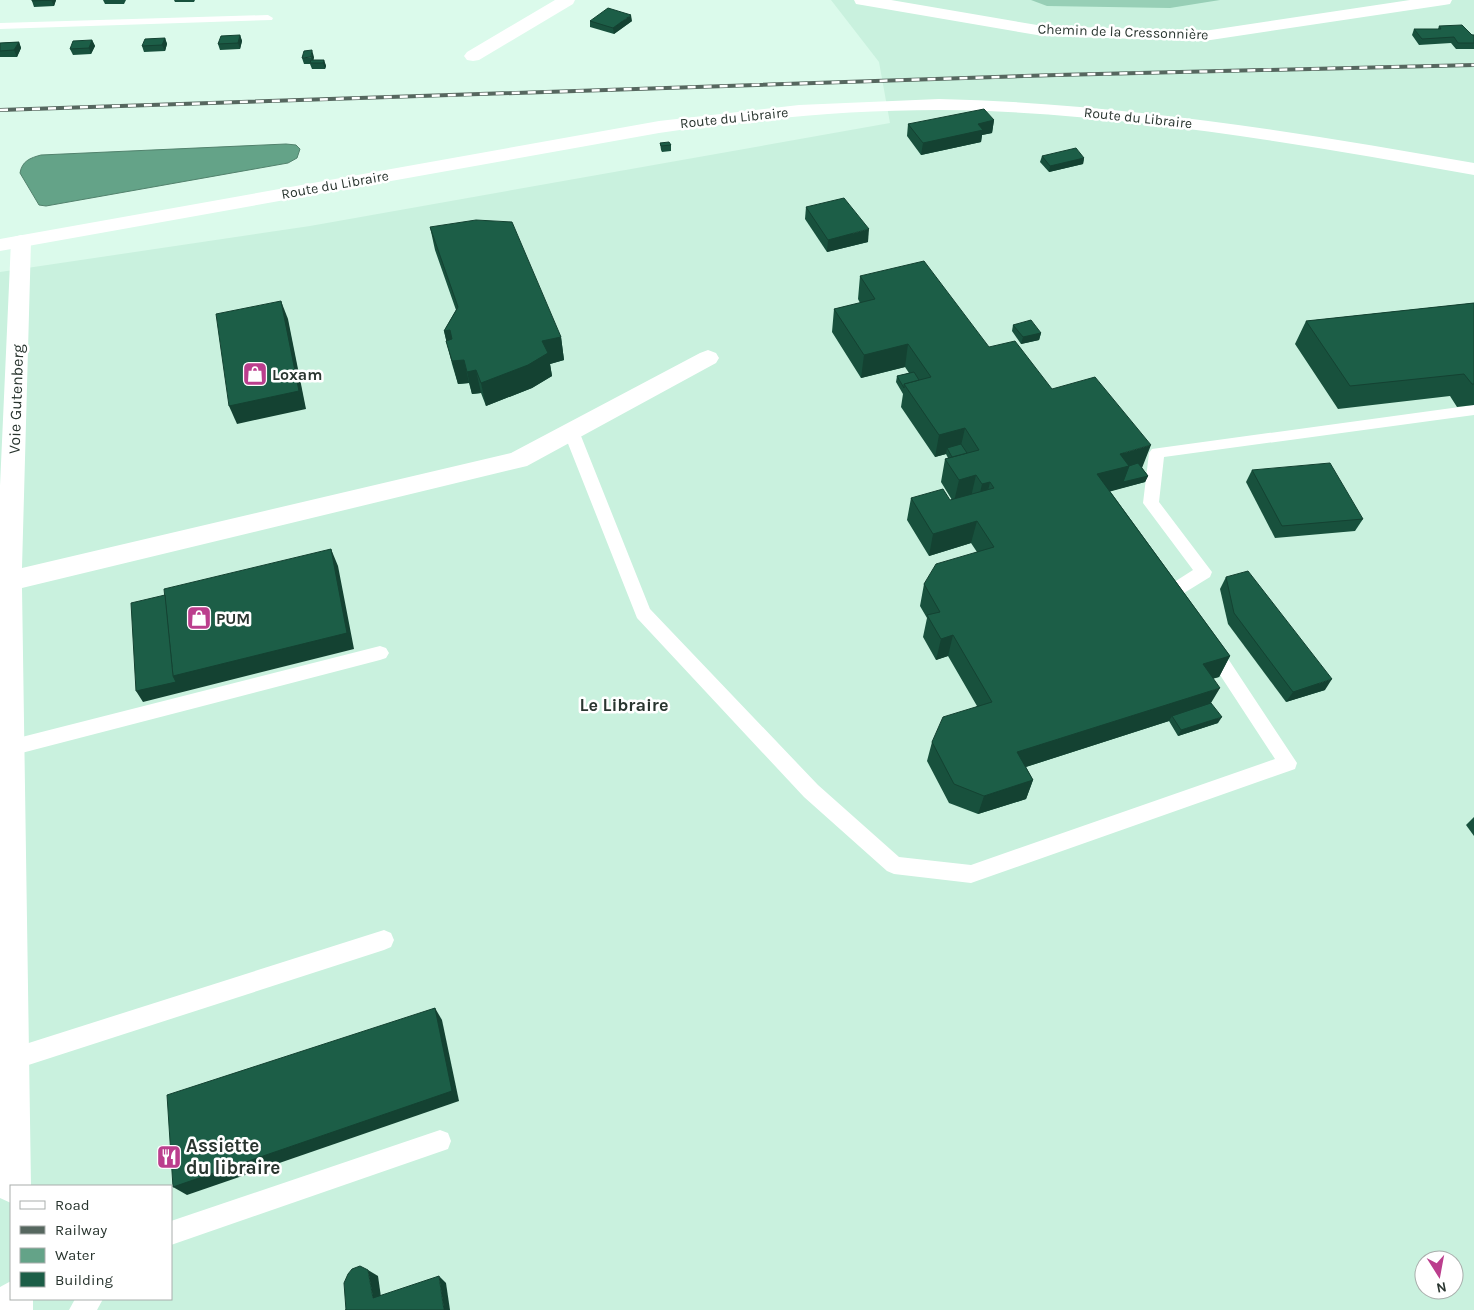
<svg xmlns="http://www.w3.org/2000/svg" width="1474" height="1310" viewBox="0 0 1474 1310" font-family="Karla,sans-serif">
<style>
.built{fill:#c9f1de;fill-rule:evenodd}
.green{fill:#97cfb6}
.water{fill:#64a388;stroke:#52826d}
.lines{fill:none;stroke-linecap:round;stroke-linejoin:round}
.lane{fill:#fff;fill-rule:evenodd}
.street{fill:#fff;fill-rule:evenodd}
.secondary{fill:#fff;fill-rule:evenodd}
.rail-casing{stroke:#56675f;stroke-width:4}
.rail{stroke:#fff;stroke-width:2.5;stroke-dasharray:8;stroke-linecap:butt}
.wall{fill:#18513d}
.shaded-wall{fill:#144232}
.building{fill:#1c5e47;stroke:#144232}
.labels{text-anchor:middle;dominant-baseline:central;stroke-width:5;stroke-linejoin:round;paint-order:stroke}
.far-street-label{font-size:14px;fill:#29352f;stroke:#fff}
.poi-label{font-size:16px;font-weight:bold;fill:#29352f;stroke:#fff;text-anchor:start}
.street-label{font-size:16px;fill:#29352f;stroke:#fff}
.neighbourhood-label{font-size:18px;font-weight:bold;fill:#29352f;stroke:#fff}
.near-poi-label{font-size:19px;font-weight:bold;fill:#29352f;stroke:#fff;text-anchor:start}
</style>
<rect width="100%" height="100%" fill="#dbfaeb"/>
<path class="built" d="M831 0H1474V1310H0V272L310 226 890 123 879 62ZM11 1186H171V1299H11ZM1424 1260H1454V1290H1424Z"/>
<polygon class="green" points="1031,0 1220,0 1170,8 1047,6"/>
<path class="water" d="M286 144 296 145 300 149 297 158 288 163 46 206 39 205 20 173C22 161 30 158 41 155Z"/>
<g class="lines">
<g class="lane">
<polygon points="268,15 273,18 272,20 0,29 0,23"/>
<polygon points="1474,405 1474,415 1164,457 1159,502 1212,572 1210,577 1184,593 1191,605 1189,610 1183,612 1177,610 1166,591 1168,586 1193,570 1143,503 1149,453 1152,449"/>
<polygon points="571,426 576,427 579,431 650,609 818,785 899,857 971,865 1275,759 1205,652 1202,647 1205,642 1211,640 1217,642 1297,763 1295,769 971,883 894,874 887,871 804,797 637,618 563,431 566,427"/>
<polygon points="380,646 386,648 389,653 386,658 380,660 10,756 3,754 1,748 3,742 10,740"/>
<polygon points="384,930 391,933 394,940 391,947 384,950 13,1070 5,1067 2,1059 5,1051 13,1048"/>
<polygon points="440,1130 448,1133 451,1141 448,1149 171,1245 171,1221"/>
<polygon points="75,1299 103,1299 97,1310 69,1310"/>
</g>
<g class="street">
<polygon points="555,0 575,0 573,4 479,60 473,61 467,60 464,56 467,52"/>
<polygon points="854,0 891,0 1043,26 1204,31 1410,0 1452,0 1450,4 1444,5 1204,41 1043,36 862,5 856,4"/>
<polygon points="21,235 28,237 31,241 22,568 511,453 700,353 708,350 716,353 719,358 716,363 527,466 22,588 31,1186 11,1186 11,1203 0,1198 0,486 11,241 14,237"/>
<polygon points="11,1281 11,1299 33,1299 33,1310 0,1310 0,1287"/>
</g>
<path class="secondary" d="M939 99C1119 103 1297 132 1474 163V175C1313 146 1151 118 988 111 878 107 768 117 659 133L0 251V239L659 121 799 105Z"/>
<defs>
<polyline id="rail" points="0,110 1057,75 1474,65"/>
</defs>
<use href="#rail" class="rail-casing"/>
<use href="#rail" class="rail"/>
</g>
<g class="wall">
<polygon points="32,0 56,0 54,6 34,7 32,1"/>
<polygon points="103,0 126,0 124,4 105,4"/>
<polygon points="174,0 195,0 194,2 175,2"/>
<polygon points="590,21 632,21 614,34 590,27"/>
<polygon points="1439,26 1474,35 1474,49 1456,49 1451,43 1419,45 1412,35 1414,29 1438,29"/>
<polygon points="240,35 242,41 240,49 220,50 218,44"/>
<polygon points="165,38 167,44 165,51 144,52 142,46"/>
<polygon points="92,40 95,46 91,54 73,55 70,49"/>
<polygon points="19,42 21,48 17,57 0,57 0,43"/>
<polygon points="314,57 313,60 324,60 326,66 325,69 312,69 310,64 304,64 302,58"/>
<polygon points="994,120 992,133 982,135 981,142 921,155 907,136 908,124"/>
<polygon points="660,143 671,145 671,151 662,152 661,150"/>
<polygon points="1042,156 1084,158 1083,164 1049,172 1040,162"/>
<polygon points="806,207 868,242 827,252 805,219"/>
<polygon points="430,227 561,337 564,360 550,364 552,376 532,388 486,406 481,393 472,394 469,383 458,384 452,364 444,331 456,310 435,250"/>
<polygon points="860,276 989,347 1052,389 1142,468 1148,476 1145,482 1110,491 1230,656 1219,677 1213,678 1211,703 1218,723 1178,736 1169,721 1026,767 1033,780 1026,799 978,814 949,803 927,761 932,742 977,706 948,656 936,660 923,637 927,618 920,606 924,584 977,552 971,543 929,556 907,520 911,498 950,500 952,500 941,482 945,459 948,458 946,454 935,457 901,407 903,394 896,382 897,376 909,373 905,367 861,378 832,332 834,309 860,303 858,299"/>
<polygon points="1474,303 1474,405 1457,407 1450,396 1338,409 1295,344 1306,321"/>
<polygon points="1013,325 1041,333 1039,340 1021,344 1012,331"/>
<polygon points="1252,470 1363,519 1355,531 1275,538 1246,482"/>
<polygon points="1226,577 1325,690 1286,702 1228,624 1220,589"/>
<polygon points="1474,817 1474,836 1466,825"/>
</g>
<g class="shaded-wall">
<polygon points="51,0 56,0 54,6"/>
<polygon points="631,15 632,21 614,34 613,28"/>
<polygon points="240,35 242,41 240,49 238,43"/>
<polygon points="165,38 167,44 165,51 162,45"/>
<polygon points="92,40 95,46 91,54 89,48"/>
<polygon points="19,42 21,48 17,57 14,50"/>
<polygon points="312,50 314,57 313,63 311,57"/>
<polygon points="324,60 326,66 325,69 323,63"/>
<polygon points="994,120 992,133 982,135 981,142 921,155 923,143 978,124"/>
<polygon points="1084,158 1083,164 1049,172 1050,166"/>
<polygon points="869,229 868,242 827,252 828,240"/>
<polygon points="281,301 288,319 306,409 237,424 229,406"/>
<polygon points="450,330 456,353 448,348 444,331"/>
<polygon points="1041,333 1039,340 1021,344 1023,337"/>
<polygon points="561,337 564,360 550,364 552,376 532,388 486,406 481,383 542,341"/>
<polygon points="908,344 905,367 861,378 864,355"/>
<polygon points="464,360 469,383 458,384 452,361"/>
<polygon points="476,370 481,393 472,394 467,372"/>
<polygon points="965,428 960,450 947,448 946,454 935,457 939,435"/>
<polygon points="1151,445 1142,468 1148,476 1145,482 1090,497 1097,474 1120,454"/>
<polygon points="976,475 971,497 954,502 959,480"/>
<polygon points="990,482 985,504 977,506 982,484"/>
<polygon points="977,521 971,543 929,556 933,534"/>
<polygon points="331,549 338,566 354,649 143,702 136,691 173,676"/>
<polygon points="953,635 948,656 936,660 941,639"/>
<polygon points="1230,656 1219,677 1192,685 1203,664"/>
<polygon points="1332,679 1325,690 1286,702 1293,692"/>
<polygon points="1220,688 1208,708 1172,716 1169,721 1010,772 1017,752"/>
<polygon points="1222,717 1218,723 1178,736 1181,730"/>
<polygon points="1033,780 1026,799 978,814 984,796"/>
<polygon points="435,1008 442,1020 459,1101 187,1195 173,1187"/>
<polygon points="368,1270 378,1276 382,1304 373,1298"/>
<polygon points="439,1276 446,1283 450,1310 444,1310"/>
</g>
<g class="building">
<polygon points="32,0 51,0 32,1"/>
<polygon points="608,8 631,15 613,28 590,21"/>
<polygon points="1462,25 1472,35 1474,35 1474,43 1458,43 1454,37 1422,39 1414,29 1441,29 1439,26"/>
<polygon points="240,35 238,43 218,44 221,36"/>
<polygon points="165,38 162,45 142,46 145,39"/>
<polygon points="92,40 89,48 70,49 73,41"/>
<polygon points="19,42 14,50 0,51 0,43"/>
<polygon points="312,50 311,57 302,58 304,51"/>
<polygon points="311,60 324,60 323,63 310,63"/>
<polygon points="984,109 994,120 978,124 983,130 923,143 908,124"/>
<polygon points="669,142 671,145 661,146 660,143"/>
<polygon points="1076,148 1084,158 1050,166 1042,156"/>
<polygon points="844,198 869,229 828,240 806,207"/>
<polygon points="476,220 512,222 561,337 542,341 548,353 528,365 481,383 476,370 467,372 464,360 452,361 446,341 452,339 450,330 444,331 458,307 430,227"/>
<polygon points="924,261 989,347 1015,341 1052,389 1095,377 1151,445 1120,454 1129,466 1097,474 1230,656 1203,664 1220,688 1017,752 1033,780 984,796 954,784 932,742 943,717 992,702 953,635 941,639 927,615 940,612 924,584 936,564 994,547 977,521 933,534 911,498 943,489 950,500 994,488 990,482 982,484 976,475 959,480 945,459 979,450 965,428 939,435 904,384 931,377 908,344 864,355 834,309 875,299 860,276"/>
<polygon points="281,301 299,391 229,406 216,314"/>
<polygon points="1474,303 1474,384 1472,384 1464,374 1350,386 1306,321"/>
<polygon points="1031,320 1041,333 1023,337 1013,325"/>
<polygon points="914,372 919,380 904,384 904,388 897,376"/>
<polygon points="961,444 967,453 952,457 947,448"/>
<polygon points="1138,463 1148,476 1123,482 1129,466 1126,467"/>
<polygon points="1330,463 1363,519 1282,526 1252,470"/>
<polygon points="331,549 347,633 173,676 164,589"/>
<polygon points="1248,571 1332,679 1293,692 1234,613 1226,577"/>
<polygon points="165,595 173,676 176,682 136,691 131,603"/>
<polygon points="1211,703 1222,717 1181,730 1172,716"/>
<polygon points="435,1008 452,1091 173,1187 167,1095"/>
<polygon points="360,1266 368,1270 373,1298 439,1276 444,1310 345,1310 346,1310 344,1283 348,1274 352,1269"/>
</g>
<defs>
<symbol id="shop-square" viewBox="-11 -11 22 22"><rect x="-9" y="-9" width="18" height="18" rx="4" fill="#bb3e8d" stroke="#fff"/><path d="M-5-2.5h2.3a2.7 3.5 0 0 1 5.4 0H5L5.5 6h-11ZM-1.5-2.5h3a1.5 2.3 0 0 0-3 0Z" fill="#fff"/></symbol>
<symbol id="restaurant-square" viewBox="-11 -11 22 22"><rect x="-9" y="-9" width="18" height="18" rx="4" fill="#bb3e8d" stroke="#fff"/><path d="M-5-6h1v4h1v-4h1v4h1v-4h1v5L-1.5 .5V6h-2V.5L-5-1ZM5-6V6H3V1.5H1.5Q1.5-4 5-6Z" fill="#fff"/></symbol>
</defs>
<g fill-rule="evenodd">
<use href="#shop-square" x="241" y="360" width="28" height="28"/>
<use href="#shop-square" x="185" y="604" width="28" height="28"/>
<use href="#restaurant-square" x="155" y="1143" width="28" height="28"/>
</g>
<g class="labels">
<g class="far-street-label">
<text transform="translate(1123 32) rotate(2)">Chemin de la Cressonnière</text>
<text transform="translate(734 118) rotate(-6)">Route du Libraire</text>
<text transform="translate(1138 118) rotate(6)">Route du Libraire</text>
<text transform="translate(335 185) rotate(-10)">Route du Libraire</text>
</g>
<g class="poi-label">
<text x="272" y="374">Loxam</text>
<text x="216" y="618">PUM</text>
</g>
<g class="street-label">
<text transform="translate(16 399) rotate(-88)">Voie Gutenberg</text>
</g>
<g class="neighbourhood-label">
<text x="624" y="705">Le Libraire</text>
</g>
<g class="near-poi-label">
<text x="186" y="1146">Assiette<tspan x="186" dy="22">du libraire</tspan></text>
</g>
</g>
<rect x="10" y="1185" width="162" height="115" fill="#ffffff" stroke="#a9aeac"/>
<rect x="20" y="1201" width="25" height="8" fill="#ffffff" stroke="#a9aeac"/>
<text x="55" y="1210" font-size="15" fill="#29352f">Road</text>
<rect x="20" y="1226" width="25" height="8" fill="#56675f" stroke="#a9aeac"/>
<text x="55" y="1235" font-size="15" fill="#29352f">Railway</text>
<rect x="20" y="1248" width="25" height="15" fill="#64a388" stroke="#a9aeac"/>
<text x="55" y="1260" font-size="15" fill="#29352f">Water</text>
<rect x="20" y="1272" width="25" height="15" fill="#1c5e47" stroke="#a9aeac"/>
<text x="55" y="1285" font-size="15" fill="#29352f">Building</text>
<g transform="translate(1439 1275) rotate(169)"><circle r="24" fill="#ffffff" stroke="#a9aeac"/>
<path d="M0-4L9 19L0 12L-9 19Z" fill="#bb3e8d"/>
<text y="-8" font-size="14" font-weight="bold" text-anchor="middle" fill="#29352f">N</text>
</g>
</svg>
